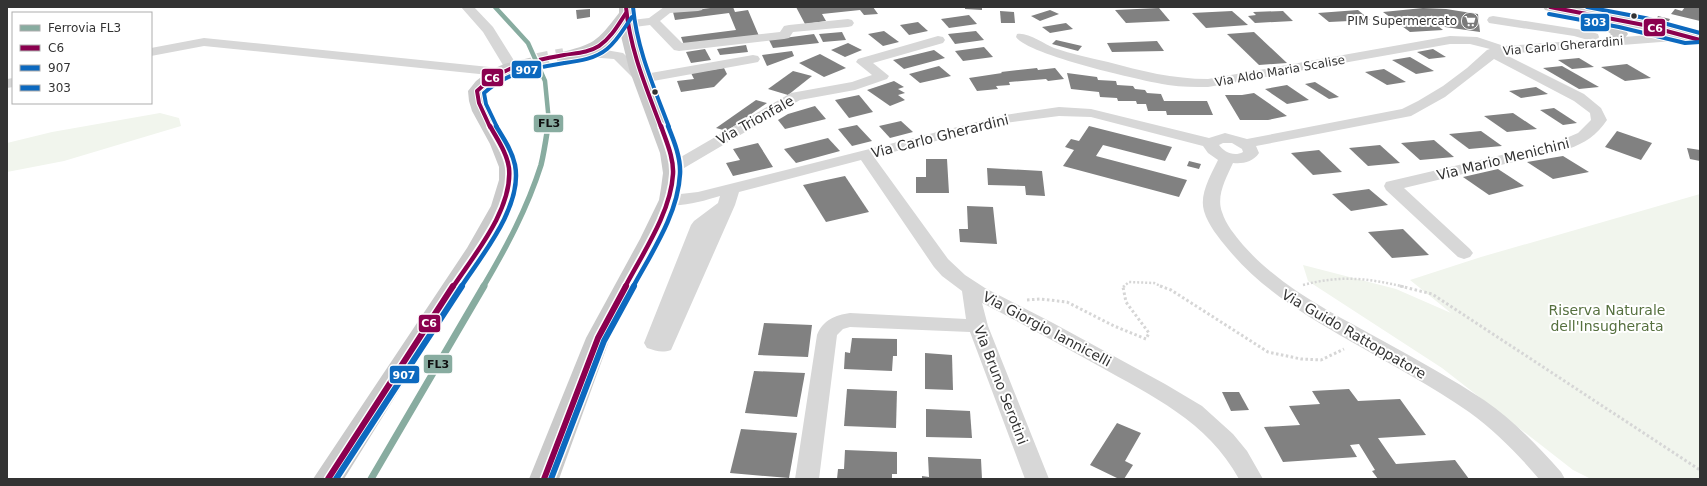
<svg xmlns="http://www.w3.org/2000/svg" width="1707" height="486" viewBox="0 0 1707 486" font-family="'DejaVu Sans',sans-serif">
<style>
.green{fill:#f1f5ed}
.building{fill:#818181}
.lines{fill:none;stroke-linecap:round;stroke-linejoin:round}
.major-tunnel{stroke:#d6d6d6;stroke-width:16;stroke-dasharray:16 8;stroke-linecap:butt}
.path-far1{stroke:#d6d6d6;stroke-width:2.5;stroke-dasharray:2 2;stroke-linecap:butt}
.path{stroke:#d6d6d6;stroke-width:3;stroke-dasharray:2.5 2.5;stroke-linecap:butt}
.minor{fill:#d7d7d7;fill-rule:evenodd}
.major{fill:#cacaca;fill-rule:evenodd}
.bus-1-far2-casing{stroke:#fff;stroke-width:6}
.bus-1-far1-casing{stroke:#fff;stroke-width:8}
.bus-1-casing{stroke:#fff;stroke-width:9}
.bus-2-far2-casing{stroke:#fff;stroke-width:6}
.bus-2-far1-casing{stroke:#fff;stroke-width:8}
.bus-2-casing{stroke:#fff;stroke-width:9}
.bus-3-casing{stroke:#fff;stroke-width:6}
.bus-4-casing{stroke:#fff;stroke-width:6}
.bus-1-far2{stroke:#8b004f;stroke-width:4}
.bus-1-far1{stroke:#8b004f;stroke-width:4.5}
.bus-1{stroke:#8b004f;stroke-width:6}
.bus-2-far2{stroke:#0c69bf;stroke-width:4}
.bus-2-far1{stroke:#0c69bf;stroke-width:4.5}
.bus-2{stroke:#0c69bf;stroke-width:6}
.bus-3{stroke:#0c69bf;stroke-width:4}
.bus-4{stroke:#0c69bf;stroke-width:4}
.rail-1-far2-casing{stroke:#fff;stroke-width:7}
.rail-1-far1-casing{stroke:#fff;stroke-width:8}
.rail-1-casing{stroke:#fff;stroke-width:10}
.rail-1-far2{stroke:#88aca0;stroke-width:4.5}
.rail-1-far1{stroke:#88aca0;stroke-width:5.5}
.rail-1{stroke:#88aca0;stroke-width:7}
.bus-dot{fill:#333;stroke:#fff;stroke-width:1.5}
.labels{text-anchor:middle;dominant-baseline:central;stroke-width:4;stroke-linejoin:round;paint-order:stroke}
.far-poi-label{font-size:12px;fill:#333;stroke:#fff;text-anchor:end}
.far-street-label{font-size:12px;fill:#333;stroke:#fff}
.street-label{font-size:14px;fill:#333;stroke:#fff}
.park-label{font-size:14px;fill:#56703f;stroke:#fff}
.line-badge{stroke:#fff;stroke-width:1.5}
.badge-label{font-size:11px;text-anchor:middle;font-weight:bold;fill:#fff}
.pale-badge-label{font-size:11px;text-anchor:middle;font-weight:bold;fill:#111}
</style>
<rect width="100%" height="100%" fill="#fff"/>
<g class="green">
<polygon points="160,113 179,118 181,126 64,161 7,172 7,143 52,132"/>
<polygon points="1700,194 1700,479 1591,479 1573,470 1442,368 1308,281 1303,265 1396,289 1451,313 1410,280 1481,257"/>
</g>
<g class="building">
<polygon points="720,7 733,7 735,12 748,10 759,36 684,45 681,37 736,30 729,13 675,20 673,12"/>
<polygon points="796,7 873,7 878,14 864,15 860,10 822,14 826,21 805,24"/>
<polygon points="965,7 982,7 982,10 965,9"/>
<polygon points="1685,7 1700,7 1700,21 1671,14 1675,9 1682,11"/>
<polygon points="1159,8 1170,21 1126,23 1115,10"/>
<polygon points="1423,8 1446,9 1478,14 1480,32 1438,26 1443,30 1410,32 1383,12"/>
<polygon points="590,9 590,17 577,19 576,10"/>
<polygon points="1050,10 1059,14 1040,21 1031,16"/>
<polygon points="1358,10 1370,20 1329,22 1318,13"/>
<polygon points="1000,11 1014,12 1015,23 1001,23"/>
<polygon points="1232,11 1248,25 1206,28 1192,13"/>
<polygon points="1283,11 1293,21 1255,23 1248,16 1256,15 1253,12"/>
<polygon points="969,15 977,24 949,28 941,19"/>
<polygon points="1658,16 1670,19 1668,23 1656,20"/>
<polygon points="918,22 928,31 909,35 900,25"/>
<polygon points="1066,23 1073,29 1050,33 1042,27"/>
<polygon points="884,31 899,42 883,46 868,34"/>
<polygon points="976,31 984,40 955,44 948,34"/>
<polygon points="842,32 846,40 823,42 819,34"/>
<polygon points="1254,32 1287,63 1259,65 1227,34"/>
<polygon points="814,34 819,43 773,48 769,40"/>
<polygon points="1056,40 1082,46 1078,51 1052,44"/>
<polygon points="1157,41 1164,51 1112,52 1107,43"/>
<polygon points="848,43 862,50 845,57 831,50"/>
<polygon points="746,45 748,52 720,55 717,49"/>
<polygon points="984,47 993,57 963,61 955,51"/>
<polygon points="705,49 711,60 691,63 686,52"/>
<polygon points="1433,49 1446,57 1429,59 1417,52"/>
<polygon points="934,50 945,58 904,69 893,60"/>
<polygon points="792,51 794,56 767,66 762,55"/>
<polygon points="820,54 846,68 824,77 799,63"/>
<polygon points="1410,57 1434,71 1416,74 1392,60"/>
<polygon points="1579,58 1594,67 1572,69 1558,60"/>
<polygon points="1627,64 1651,78 1625,81 1601,67"/>
<polygon points="939,66 951,76 920,83 909,74"/>
<polygon points="1562,66 1599,87 1579,89 1543,68"/>
<polygon points="724,68 727,74 714,87 681,92 677,81 694,79 691,73"/>
<polygon points="1037,68 1038,70 1055,68 1064,79 1048,81 1046,79 1009,82 1010,85 996,86 998,89 977,91 969,78 1002,73 1001,72"/>
<polygon points="1384,69 1406,82 1387,85 1365,72"/>
<polygon points="793,71 812,76 788,95 768,89"/>
<polygon points="1067,73 1097,77 1098,80 1116,81 1117,85 1133,86 1135,89 1145,90 1147,93 1161,94 1164,101 1207,101 1213,115 1167,115 1166,111 1148,111 1146,104 1137,104 1136,101 1118,101 1117,98 1100,97 1099,92 1071,89"/>
<polygon points="894,81 904,87 898,89 905,93 898,95 905,100 890,106 867,90"/>
<polygon points="1315,82 1339,97 1329,99 1305,84"/>
<polygon points="1287,85 1309,100 1287,104 1265,89"/>
<polygon points="1536,87 1548,94 1521,98 1509,91"/>
<polygon points="1254,93 1287,116 1268,120 1240,120 1225,95 1242,95"/>
<polygon points="859,95 873,112 849,118 835,100"/>
<polygon points="756,100 767,103 727,131 716,128"/>
<polygon points="815,106 826,119 785,129 778,120 788,114"/>
<polygon points="1554,108 1577,123 1563,125 1540,110"/>
<polygon points="1513,113 1537,129 1507,132 1484,116"/>
<polygon points="901,121 913,132 890,138 879,126"/>
<polygon points="857,125 872,141 852,146 838,129"/>
<polygon points="1089,126 1172,147 1165,161 1103,145 1096,156 1187,180 1179,197 1063,166 1074,150 1065,147 1071,139 1079,141"/>
<polygon points="1481,131 1502,146 1469,149 1449,134"/>
<polygon points="1617,131 1652,143 1641,160 1605,147"/>
<polygon points="828,138 840,151 796,163 784,149"/>
<polygon points="1434,140 1454,157 1420,160 1401,143"/>
<polygon points="758,143 773,167 733,176 726,163 740,160 733,149"/>
<polygon points="1380,145 1400,163 1368,166 1349,148"/>
<polygon points="1687,148 1700,150 1700,161 1690,159"/>
<polygon points="1319,150 1342,172 1313,175 1291,153"/>
<polygon points="1563,156 1589,172 1553,179 1527,162"/>
<polygon points="926,159 947,159 949,193 916,193 916,177 926,177"/>
<polygon points="1189,161 1201,164 1199,169 1187,166"/>
<polygon points="987,168 1042,171 1045,196 1026,195 1025,186 988,185"/>
<polygon points="1498,169 1524,186 1489,195 1463,177"/>
<polygon points="845,176 869,212 826,222 803,185"/>
<polygon points="1369,189 1388,205 1351,211 1332,194"/>
<polygon points="967,206 993,207 997,244 960,242 959,229 968,229"/>
<polygon points="1403,229 1429,255 1392,258 1368,232"/>
<polygon points="764,323 812,325 808,357 758,355"/>
<polygon points="852,338 897,339 897,356 893,356 892,371 844,369 845,352 850,353"/>
<polygon points="925,353 952,355 953,390 925,389"/>
<polygon points="754,371 805,373 797,417 745,413"/>
<polygon points="847,389 897,391 896,428 844,426"/>
<polygon points="1349,389 1358,401 1400,399 1426,435 1378,438 1396,464 1455,460 1469,479 1378,479 1372,471 1375,470 1359,444 1350,445 1357,457 1283,462 1264,427 1300,425 1289,406 1320,404 1312,391"/>
<polygon points="1222,392 1239,392 1249,410 1231,411"/>
<polygon points="926,409 970,411 972,438 926,437"/>
<polygon points="1117,423 1141,433 1125,461 1133,465 1124,479 1119,479 1090,465"/>
<polygon points="741,429 797,433 789,478 730,473"/>
<polygon points="845,450 897,452 897,474 892,474 892,479 837,479 838,469 844,469"/>
<polygon points="928,457 981,459 982,479 922,479 922,476 929,477"/>
</g>
<g class="lines">
<polyline class="major-tunnel" points="533,62 564,56"/>
<g class="path-far1">
<path d="M1303 285C1341 275 1367 278 1405 287"/>
<polyline points="1123,287 1129,282 1154,283 1163,287"/>
</g>
<g class="path">
<polyline points="1160,286 1171,290 1268,352 1301,359 1321,360 1344,349"/>
<polyline points="1400,286 1432,294 1700,470"/>
<polyline points="1027,300 1040,299 1067,302 1114,326 1146,339 1149,333 1126,302 1123,287 1125,286"/>
</g>
<g class="minor">
<polygon points="461,7 474,7 493,27 518,67 516,70 511,71 506,70 483,32"/>
<polygon points="664,7 704,7 702,10 698,11 670,13 660,21 682,43 780,32 784,26 789,25 848,19 852,20 854,23 852,26 848,27 793,32 789,38 784,39 679,51 674,50 650,25 627,28 623,27 621,24 623,21 649,18"/>
<polygon points="1595,7 1607,7 1613,17 1611,20 1603,20"/>
<path d="M1493 16 1589 31 1598 34 1599 37 1598 39 1700 31V39L1504 54 1584 94 1601 108 1607 120C1597 135 1585 143 1568 149L1404 188 1470 249 1473 253 1470 257 1464 259 1458 257 1386 190 1384 186 1386 182 1557 142 1578 133 1591 120 1590 113 1574 101 1494 59 1445 97 1411 116 1256 146 1259 153C1253 162 1243 164 1233 163 1226 178 1216 196 1222 212 1226 225 1235 235 1243 245 1282 289 1334 314 1385 342 1418 360 1452 379 1484 400 1513 420 1538 446 1561 472L1565 479H1539C1518 454 1495 431 1469 412 1432 386 1390 364 1350 341 1305 315 1262 290 1228 249 1219 238 1208 225 1204 211 1199 194 1211 175 1218 160L1208 153 1203 146 1091 117 1059 116 1005 123 874 157 948 259 965 275 985 288 1053 323 1165 384 1202 406 1233 434 1247 451 1263 479H1239C1207 421 1152 396 1097 365 1059 344 1021 323 982 303L988 326 1049 479H1025L970 332 850 327 843 329 837 335 819 479H795L817 335C823 320 835 315 850 313L966 319 962 291 942 276 934 267 861 160 739 192 735 205 671 350C662 353 656 351 647 348L644 343 691 225 694 221 718 203 720 196C703 201 681 208 663 204L661 200 663 196 698 192 1005 115 1059 107 1091 109 1209 138 1225 133 1247 139 1402 109 1418 101 1443 86 1467 68 1487 50 1490 49 1470 44H1450L1208 87C1195 87 1182 87 1168 85 1143 81 1028 55 1016 37L1017 34C1028 32 1044 44 1054 48 1072 54 1090 58 1108 62 1141 71 1173 79 1208 79L1450 36 1477 37 1504 46 1588 40 1574 36 1489 23 1487 20 1489 17ZM1223 143H1232L1242 149 1243 152C1234 157 1224 152 1219 145Z"/>
<polygon points="938,36 943,37 945,40 943,43 873,63 889,76 887,79 855,90 800,100 679,171 673,173 667,171 665,168 667,165 791,93 852,82 872,75 856,62 858,59"/>
<polygon points="204,38 499,68 504,69 506,72 504,75 499,76 204,46 151,56 151,48"/>
<polygon points="580,49 600,49 623,53 645,74 753,55 758,56 760,59 758,62 753,63 642,83 637,82 614,59 575,56 573,53 575,50"/>
<polygon points="13,78 13,87 7,88 7,79"/>
</g>
<g class="major">
<path d="M619 7H633L634 22 641 53 680 153 683 169 682 184 679 200 662 239 610 338 559 479H529L586 338 640 239 659 200 661 188 663 173 660 153 629 69 620 32C617 37 613 42 607 47 596 56 572 63 558 59L556 56 558 53C594 44 596 43 619 13Z"/>
<path d="M1543 7H1574L1644 20 1700 35V45L1642 29 1619 25 1625 29 1628 34C1622 42 1616 47 1606 44L1604 41 1611 34 1592 20 1545 10Z"/>
<path d="M533 57 539 58 541 62 539 66C519 70 499 75 486 91 487 106 492 116 500 128 524 166 524 181 505 220L344 479H313L467 248 491 206 499 180V167L490 144 472 111 469 101 468 91 476 81 489 71 504 64Z"/>
</g>
<defs>
<g id="bus-1-far2">
<path d="M626 7C630 50 646 87 661 127"/>
<polyline points="1550,7 1644,25 1700,40"/>
<path d="M490 127 479 103 477 91C503 66 530 61 564 55 576 53 588 53 599 46 611 38 618 25 626 13"/>
</g>
<g id="bus-1-far1">
<path d="M453 287C474 255 513 209 509 168 507 153 497 139 490 126"/>
<path d="M625 287C643 253 671 212 673 174 674 158 666 141 661 126"/>
</g>
<g id="bus-1">
<polyline points="328,479 453,286"/>
<polyline points="544,479 598,338 626,286"/>
</g>
<g id="bus-2-far2">
<path d="M633 7C637 50 654 87 669 127"/>
<path d="M497 127 486 104 484 93C507 72 534 68 564 63 579 61 595 59 607 49 618 40 624 28 632 17"/>
</g>
<g id="bus-2-far1">
<path d="M461 287C482 255 523 206 515 165 512 151 504 139 496 126"/>
<path d="M633 287C652 252 678 214 680 174 681 158 674 141 668 126"/>
</g>
<g id="bus-2">
<polyline points="336,479 462,286"/>
<polyline points="551,479 604,341 634,286"/>
</g>
<polyline id="bus-3" points="1549,14 1619,27 1685,43 1700,42"/>
<polyline id="bus-4" points="1587,7 1645,18 1700,33"/>
</defs>
<use href="#bus-1-far2" class="bus-1-far2-casing"/>
<use href="#bus-1-far1" class="bus-1-far1-casing"/>
<use href="#bus-1" class="bus-1-casing"/>
<use href="#bus-2-far2" class="bus-2-far2-casing"/>
<use href="#bus-2-far1" class="bus-2-far1-casing"/>
<use href="#bus-2" class="bus-2-casing"/>
<use href="#bus-3" class="bus-3-casing"/>
<use href="#bus-4" class="bus-4-casing"/>
<use href="#bus-1-far2" class="bus-1-far2"/>
<use href="#bus-1-far1" class="bus-1-far1"/>
<use href="#bus-1" class="bus-1"/>
<use href="#bus-2-far2" class="bus-2-far2"/>
<use href="#bus-2-far1" class="bus-2-far1"/>
<use href="#bus-2" class="bus-2"/>
<use href="#bus-3" class="bus-3"/>
<use href="#bus-4" class="bus-4"/>
<defs>
<polyline id="rail-1-far2" points="495,7 528,43 545,81 549,122 548,127"/>
<path id="rail-1-far1" d="M483 287C506 248 527 209 541 165 544 153 546 139 548 126"/>
<polyline id="rail-1" points="371,479 484,286"/>
</defs>
<use href="#rail-1-far2" class="rail-1-far2-casing"/>
<use href="#rail-1-far1" class="rail-1-far1-casing"/>
<use href="#rail-1" class="rail-1-casing"/>
<use href="#rail-1-far2" class="rail-1-far2"/>
<use href="#rail-1-far1" class="rail-1-far1"/>
<use href="#rail-1" class="rail-1"/>
</g>
<defs>
<symbol id="supermarket-disc" viewBox="-11 -11 22 22"><circle r="9.5" fill="#7a7a7a" stroke="#fff"/><path d="M-6-5.5h2.5l.6 2H6L4.5 2H-2.5L-4.4-4H-6ZM-1.5 3.2a1.3 1.3 0 1 0 .1 0ZM3 3.2a1.3 1.3 0 1 0 .1 0Z" fill="#fff"/></symbol>
</defs>
<g fill-rule="evenodd">
<use href="#supermarket-disc" x="1460" y="11" width="20" height="20"/>
</g>
<g class="bus-dot">
<circle cx="1634" cy="16" r="3.5"/>
<circle cx="655" cy="92" r="3.5"/>
</g>
<g class="labels">
<g class="far-poi-label">
<text x="1457" y="21">PIM Supermercato</text>
</g>
<g class="far-street-label">
<text transform="translate(1563 46) rotate(-5)">Via Carlo Gherardini</text>
<text transform="translate(1280 71) rotate(-10)">Via Aldo Maria Scalise</text>
</g>
<g class="street-label">
<text transform="translate(755 120) rotate(-29)">Via Trionfale</text>
<text transform="translate(940 136) rotate(-14)">Via Carlo Gherardini</text>
<text transform="translate(1503 159) rotate(-14)">Via Mario Menichini</text>
<text transform="translate(1047 329) rotate(28)">Via Giorgio Iannicelli</text>
<text transform="translate(1354 334) rotate(30)">Via Guido Rattoppatore</text>
<text transform="translate(1001 385) rotate(69)">Via Bruno Serotini</text>
</g>
<g class="park-label">
<text x="1607" y="310">Riserva Naturale<tspan x="1607" dy="16">dell'Insugherata</tspan></text>
</g>
</g>
<g class="line-badge">
<rect x="1580" y="13" width="30" height="19" rx="4" fill="#0c69bf"/>
<rect x="1643" y="18" width="23" height="19" rx="4" fill="#8b004f"/>
<rect x="511" y="60" width="31" height="19" rx="4" fill="#0c69bf"/>
<rect x="481" y="68" width="23" height="19" rx="4" fill="#8b004f"/>
<rect x="533" y="114" width="31" height="19" rx="4" fill="#88aca0"/>
<rect x="418" y="314" width="23" height="19" rx="4" fill="#8b004f"/>
<rect x="423" y="354" width="30" height="20" rx="4" fill="#88aca0"/>
<rect x="389" y="365" width="31" height="19" rx="4" fill="#0c69bf"/>
</g>
<g class="badge-label">
<text x="1595" y="26">303</text>
<text x="1655" y="32">C6</text>
<text x="527" y="74">907</text>
<text x="492" y="82">C6</text>
<text x="429" y="327">C6</text>
<text x="404" y="379">907</text>
</g>
<g class="pale-badge-label">
<text x="549" y="127">FL3</text>
<text x="438" y="368">FL3</text>
</g>
<rect width="1707" height="486" fill="none" stroke="#333333" stroke-width="16"/>
<rect x="12" y="12" width="140" height="92" fill="#ffffff" stroke="#adadad"/>
<rect x="20" y="25" width="20" height="6" fill="#88aca0" stroke="#adadad"/>
<text x="48" y="32" font-size="12" fill="#333333">Ferrovia FL3</text>
<rect x="20" y="45" width="20" height="6" fill="#8b004f" stroke="#adadad"/>
<text x="48" y="52" font-size="12" fill="#333333">C6</text>
<rect x="20" y="65" width="20" height="6" fill="#0c69bf" stroke="#adadad"/>
<text x="48" y="72" font-size="12" fill="#333333">907</text>
<rect x="20" y="85" width="20" height="6" fill="#0c69bf" stroke="#adadad"/>
<text x="48" y="92" font-size="12" fill="#333333">303</text>
</svg>
